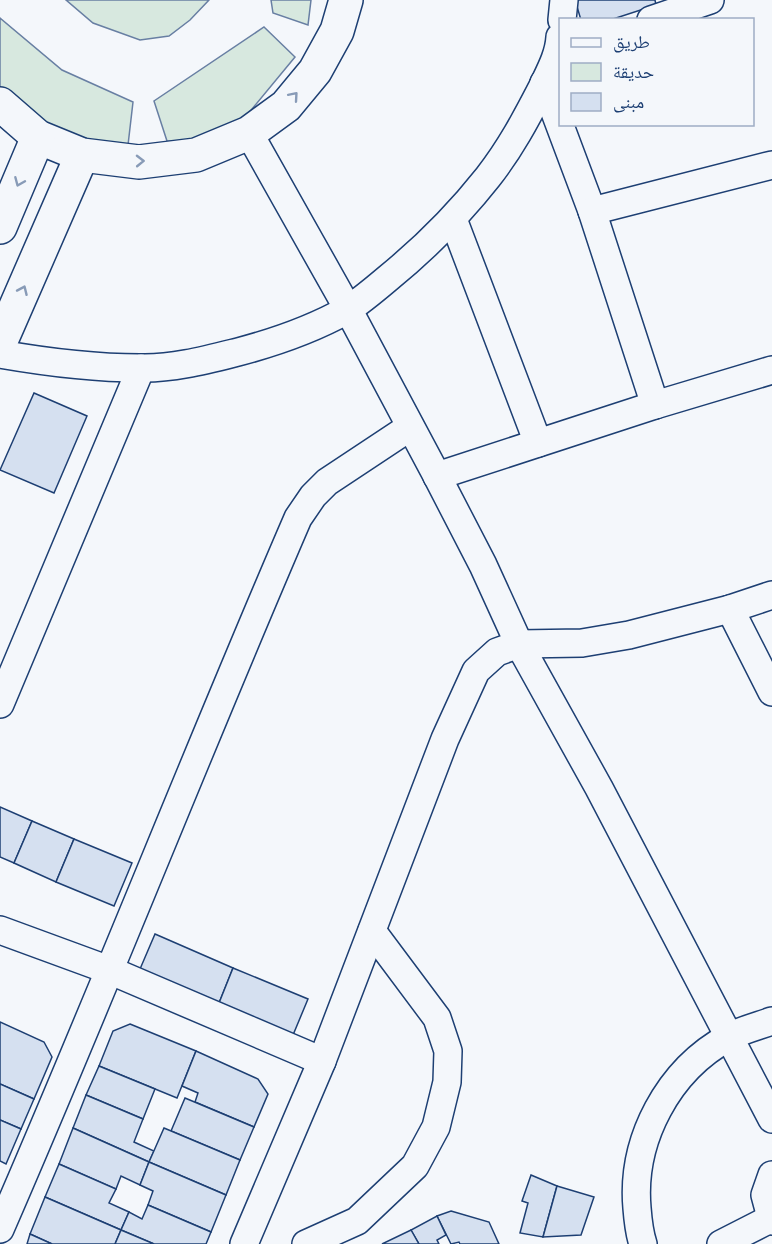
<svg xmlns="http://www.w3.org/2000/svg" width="772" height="1244" viewBox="0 0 772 1244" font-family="Karla,'Noto Naskh Arabic',sans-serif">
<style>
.green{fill:#d7e8df;stroke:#687fa3;stroke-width:1.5}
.building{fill:#d5e0f0;stroke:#1d3f73;stroke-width:1.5}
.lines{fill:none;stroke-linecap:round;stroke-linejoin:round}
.minor-casing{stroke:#1d3f73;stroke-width:30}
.tertiary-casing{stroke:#1d3f73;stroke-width:36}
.minor{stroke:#f4f7fb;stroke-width:27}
.tertiary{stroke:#f4f7fb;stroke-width:33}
.oneway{stroke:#889bb7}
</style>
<rect width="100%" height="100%" fill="#f4f7fb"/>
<g class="green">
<polygon points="66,0 209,0 190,20 169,36 140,40 93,23"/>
<polygon points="271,0 311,0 308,25 273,13"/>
<polygon points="0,18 62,70 133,102 128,145 88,144 36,126 0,94"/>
<polygon points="264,27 295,57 238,126 211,144 167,141 154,101"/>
</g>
<g class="building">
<polygon points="575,0 655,0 656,5 610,20 581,20"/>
<polygon points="34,393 87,416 54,493 0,470"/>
<polygon points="0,807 32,821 14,863 0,857"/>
<polygon points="32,821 74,839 56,882 14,863"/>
<polygon points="74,839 132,863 114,906 56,882"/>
<polygon points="155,934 233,968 219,1003 140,969"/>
<polygon points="233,968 308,999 293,1035 219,1003"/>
<polygon points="0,1022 44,1042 52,1057 34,1099 0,1084"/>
<polygon points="130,1024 196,1051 177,1098 99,1066 113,1031"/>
<polygon points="196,1051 258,1079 268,1094 254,1127 195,1102 198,1093 182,1086"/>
<polygon points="99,1066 155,1089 143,1119 86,1095"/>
<polygon points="0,1084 34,1099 21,1129 0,1120"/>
<polygon points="86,1095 143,1119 134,1142 154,1151 149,1162 73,1128"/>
<polygon points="185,1098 254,1127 240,1160 171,1131"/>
<polygon points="0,1120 21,1129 6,1164 0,1161"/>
<polygon points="73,1128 149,1162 140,1185 121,1176 116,1189 59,1164"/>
<polygon points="164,1128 240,1160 226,1195 149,1162"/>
<polygon points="149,1162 226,1195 211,1232 148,1205 153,1191 140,1185"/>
<polygon points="59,1164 116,1189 109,1203 129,1212 121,1230 45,1197"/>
<polygon points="531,1175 557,1186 543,1237 520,1233 528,1203 522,1201"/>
<polygon points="557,1186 594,1197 581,1235 543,1237"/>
<polygon points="45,1197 121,1230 115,1244 52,1244 30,1234"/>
<polygon points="148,1205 211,1232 206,1244 154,1244 121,1230 129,1212 142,1219"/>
<polygon points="451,1211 489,1222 499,1244 460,1244 459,1242 451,1244 437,1216"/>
<polygon points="437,1216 446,1235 437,1240 439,1244 419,1244 411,1230"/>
<polygon points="121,1230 154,1244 115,1244"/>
<polygon points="411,1230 419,1244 382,1244"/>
<polygon points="30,1234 52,1244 27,1244"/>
</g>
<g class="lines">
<defs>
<g id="minor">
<polyline points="562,20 564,0"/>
<polyline points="651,20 710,0"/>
<polyline points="544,83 592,211 655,405"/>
<polyline points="249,133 348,309 437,476 483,565 519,644 599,788 772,1119"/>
<polyline points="592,211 772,165"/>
<polyline points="453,219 538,443"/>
<path d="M0 354C46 362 93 368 140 368 172 369 206 360 238 352 276 342 313 329 347 310 361 301 374 290 387 279 425 248 458 215 488 177 510 149 526 119 542 88 550 71 559 55 560 37"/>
<polyline points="437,476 655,405 772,370"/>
<polyline points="730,609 772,692"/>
<polyline points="0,704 141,368"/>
<polyline points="0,930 109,970 322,1061"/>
<polyline points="772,1175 765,1195 772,1221"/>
<path d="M0 1229C103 993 196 754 298 518L313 496 327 482 410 427"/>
<polyline points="244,1244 322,1061 445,739 476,671 497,652 519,644 582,643 629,635 730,609 772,595"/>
<polyline points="306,1244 357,1221 415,1166 436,1127 447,1082 448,1051 437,1018 372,931"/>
<path d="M643 1244C639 1232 638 1221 637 1208 631 1140 668 1070 729 1037 742 1030 758 1026 772 1021"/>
<polyline points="721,1244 770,1219"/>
</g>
<g id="tertiary">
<polyline points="0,104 38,137 82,155 139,162 196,155 249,133 286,106 315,71 337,31 346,0"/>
<polyline points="0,227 38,137"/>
<polyline points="0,343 82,155"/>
</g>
</defs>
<use href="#minor" class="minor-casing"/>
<use href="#tertiary" class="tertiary-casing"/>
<use href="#minor" class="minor"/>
<use href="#tertiary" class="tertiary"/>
</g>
<defs><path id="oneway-chevron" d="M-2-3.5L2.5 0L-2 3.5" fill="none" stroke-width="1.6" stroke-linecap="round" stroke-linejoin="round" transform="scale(1.5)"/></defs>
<g class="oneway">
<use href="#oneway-chevron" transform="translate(294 96) rotate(-49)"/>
<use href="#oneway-chevron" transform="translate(140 161) rotate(-1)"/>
<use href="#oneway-chevron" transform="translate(19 182) rotate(113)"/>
<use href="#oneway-chevron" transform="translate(23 290) rotate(-66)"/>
</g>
<rect x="559" y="18" width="195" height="108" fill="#f4f7fb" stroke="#9eadc5" stroke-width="1.5"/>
<rect x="571" y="38" width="30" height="9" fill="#f4f7fb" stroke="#9eadc5" stroke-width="1.5"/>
<text x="613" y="48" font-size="18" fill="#1d3f73">طريق</text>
<rect x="571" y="63" width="30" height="18" fill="#d7e8df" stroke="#9eadc5" stroke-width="1.5"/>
<text x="613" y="78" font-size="18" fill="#1d3f73">حديقة</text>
<rect x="571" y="93" width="30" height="18" fill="#d5e0f0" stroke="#9eadc5" stroke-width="1.5"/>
<text x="613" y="108" font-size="18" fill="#1d3f73">مبنى</text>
</svg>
